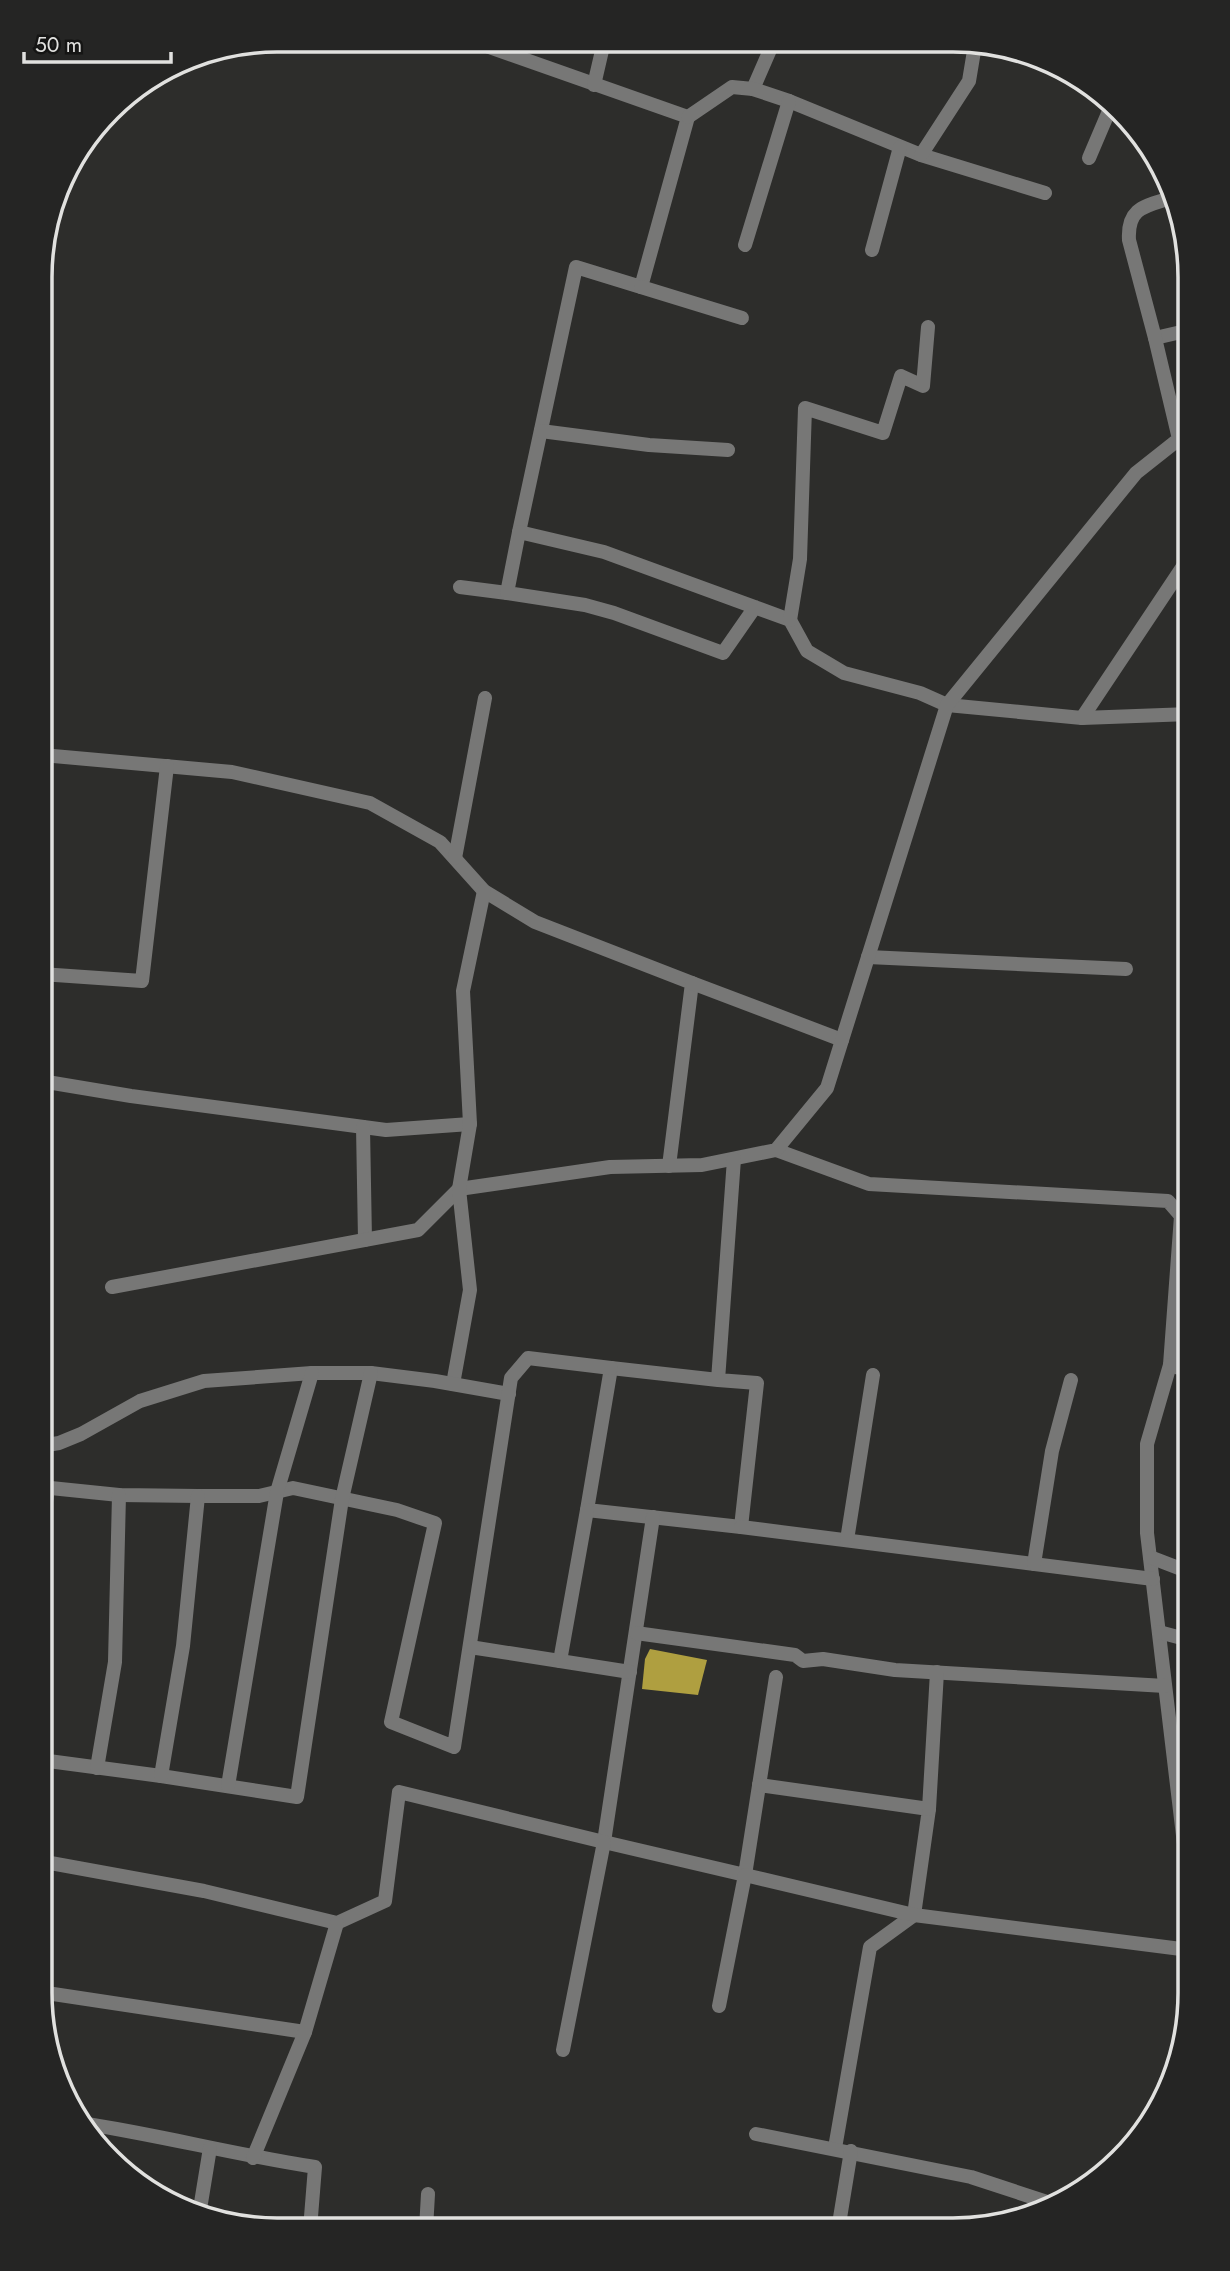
<svg xmlns="http://www.w3.org/2000/svg" width="1230" height="2271" viewBox="0 0 1230 2271" font-family="Jost,sans-serif">
<style>
.building{fill:#af9f40}
.lines{fill:none;stroke-linecap:round;stroke-linejoin:round}
.street{stroke:#777776;stroke-width:14}
.rim{fill:none;stroke:#e1e1df;stroke-width:3.5}
</style>
<rect width="100%" height="100%" fill="#2d2d2b"/>
<polygon class="building" points="650,1649 707,1660 698,1695 642,1689 645,1659"/>
<g class="lines">
<g class="street">
<polyline points="472,41 688,117 641,287 576,267 519,532"/>
<polyline points="594,85 604,42"/>
<polyline points="753,89 773,43"/>
<polyline points="688,117 732,87 753,89 789,101 921,155 1045,193"/>
<polyline points="921,155 969,81 975,45"/>
<polyline points="1089,158 1112,104"/>
<polyline points="745,245 789,101"/>
<polyline points="872,250 900,147"/>
<polyline points="641,287 742,318"/>
<polyline points="1155,338 1190,330"/>
<polyline points="541,431 649,445 728,450"/>
<polyline points="460,587 507,593"/>
<polyline points="755,607 723,653 614,613 585,605 507,593 519,532 604,552 790,620 807,651 844,673 920,693 947,705 1082,718 1190,714"/>
<polyline points="790,620 800,559 805,408 883,433 901,376 923,386 928,327"/>
<polyline points="1082,718 1190,556"/>
<polyline points="42,755 232,772 370,803 440,842 484,891 535,922 692,983 669,1166"/>
<polyline points="455,858 485,698"/>
<polyline points="868,957 1126,969"/>
<polyline points="41,974 142,981 167,766"/>
<polyline points="692,983 842,1040"/>
<polyline points="41,1081 131,1096 386,1130 470,1124"/>
<polyline points="363,1127 365,1240"/>
<polyline points="776,1150 869,1184 1168,1201 1181,1216 1170,1365 1147,1444 1147,1533 1189,1886"/>
<path d="M112 1287 418 1230 459 1189 610 1167 702 1165 776 1150 827 1088 947 705 1136 473 1179 439 1155 338 1129 240C1127 206 1147 206 1174 197"/>
<polyline points="1170,1365 1189,1371"/>
<polyline points="718,1380 611,1368 587,1510 741,1527 757,1383 718,1380 734,1159"/>
<polyline points="453,1384 470,1290 459,1189 470,1124 463,991 484,891"/>
<polyline points="41,1446 59,1443 81,1434 140,1401 204,1381 312,1373 371,1373 435,1381 509,1394"/>
<polyline points="41,1487 119,1495 198,1496 259,1496 293,1488 397,1510 435,1523 391,1722 454,1747 511,1378 528,1358 611,1368"/>
<polyline points="653,1517 604,1842 745,1875 776,1677"/>
<polyline points="741,1527 1153,1579"/>
<polyline points="41,1536 48,1488"/>
<polyline points="847,1540 873,1375"/>
<polyline points="1150,1557 1189,1572"/>
<polyline points="1034,1564 1052,1451 1071,1380"/>
<polyline points="1159,1632 1189,1640"/>
<polyline points="636,1633 795,1655 803,1661 823,1659 895,1670 1165,1686"/>
<polyline points="470,1647 630,1672"/>
<polyline points="560,1661 587,1510"/>
<polyline points="41,1760 161,1776 297,1797 342,1499 371,1373"/>
<polyline points="97,1768 115,1662 119,1495"/>
<polyline points="161,1776 183,1646 198,1496"/>
<polyline points="759,1785 929,1809 914,1915 870,1947 835,2148"/>
<polyline points="228,1786 277,1492 312,1373"/>
<polyline points="929,1809 937,1672"/>
<polyline points="45,1862 204,1891 337,1923 385,1901 399,1792 604,1842 563,2050"/>
<polyline points="40,1992 305,2032"/>
<polyline points="719,2006 745,1875 914,1915 1189,1950"/>
<path d="M81 2123C160 2135 236 2155 315 2167L310 2229"/>
<polyline points="756,2134 971,2177 1056,2205"/>
<polyline points="253,2158 305,2032 337,1923"/>
<polyline points="200,2209 210,2148"/>
<polyline points="426,2229 428,2194"/>
<polyline points="838,2230 851,2151"/>
</g>
</g>
<path d="M0 0H1230V2271H0ZM277 52H953A225 225 0 0 1 1178 277V1993A225 225 0 0 1 953 2218H277A225 225 0 0 1 52 1993V277A225 225 0 0 1 277 52Z" fill="#252524" fill-rule="evenodd"/>
<path class="rim" d="M277 52H953A225 225 0 0 1 1178 277V1993A225 225 0 0 1 953 2218H277A225 225 0 0 1 52 1993V277A225 225 0 0 1 277 52Z"/>
<path d="M24 52v10h147v-10" fill="none" stroke="#e1e1df" stroke-width="3.5"/>
<text x="35" y="52" font-size="21" fill="#e1e1df" stroke="#151514" stroke-width="5" paint-order="stroke">50 m</text>
</svg>
